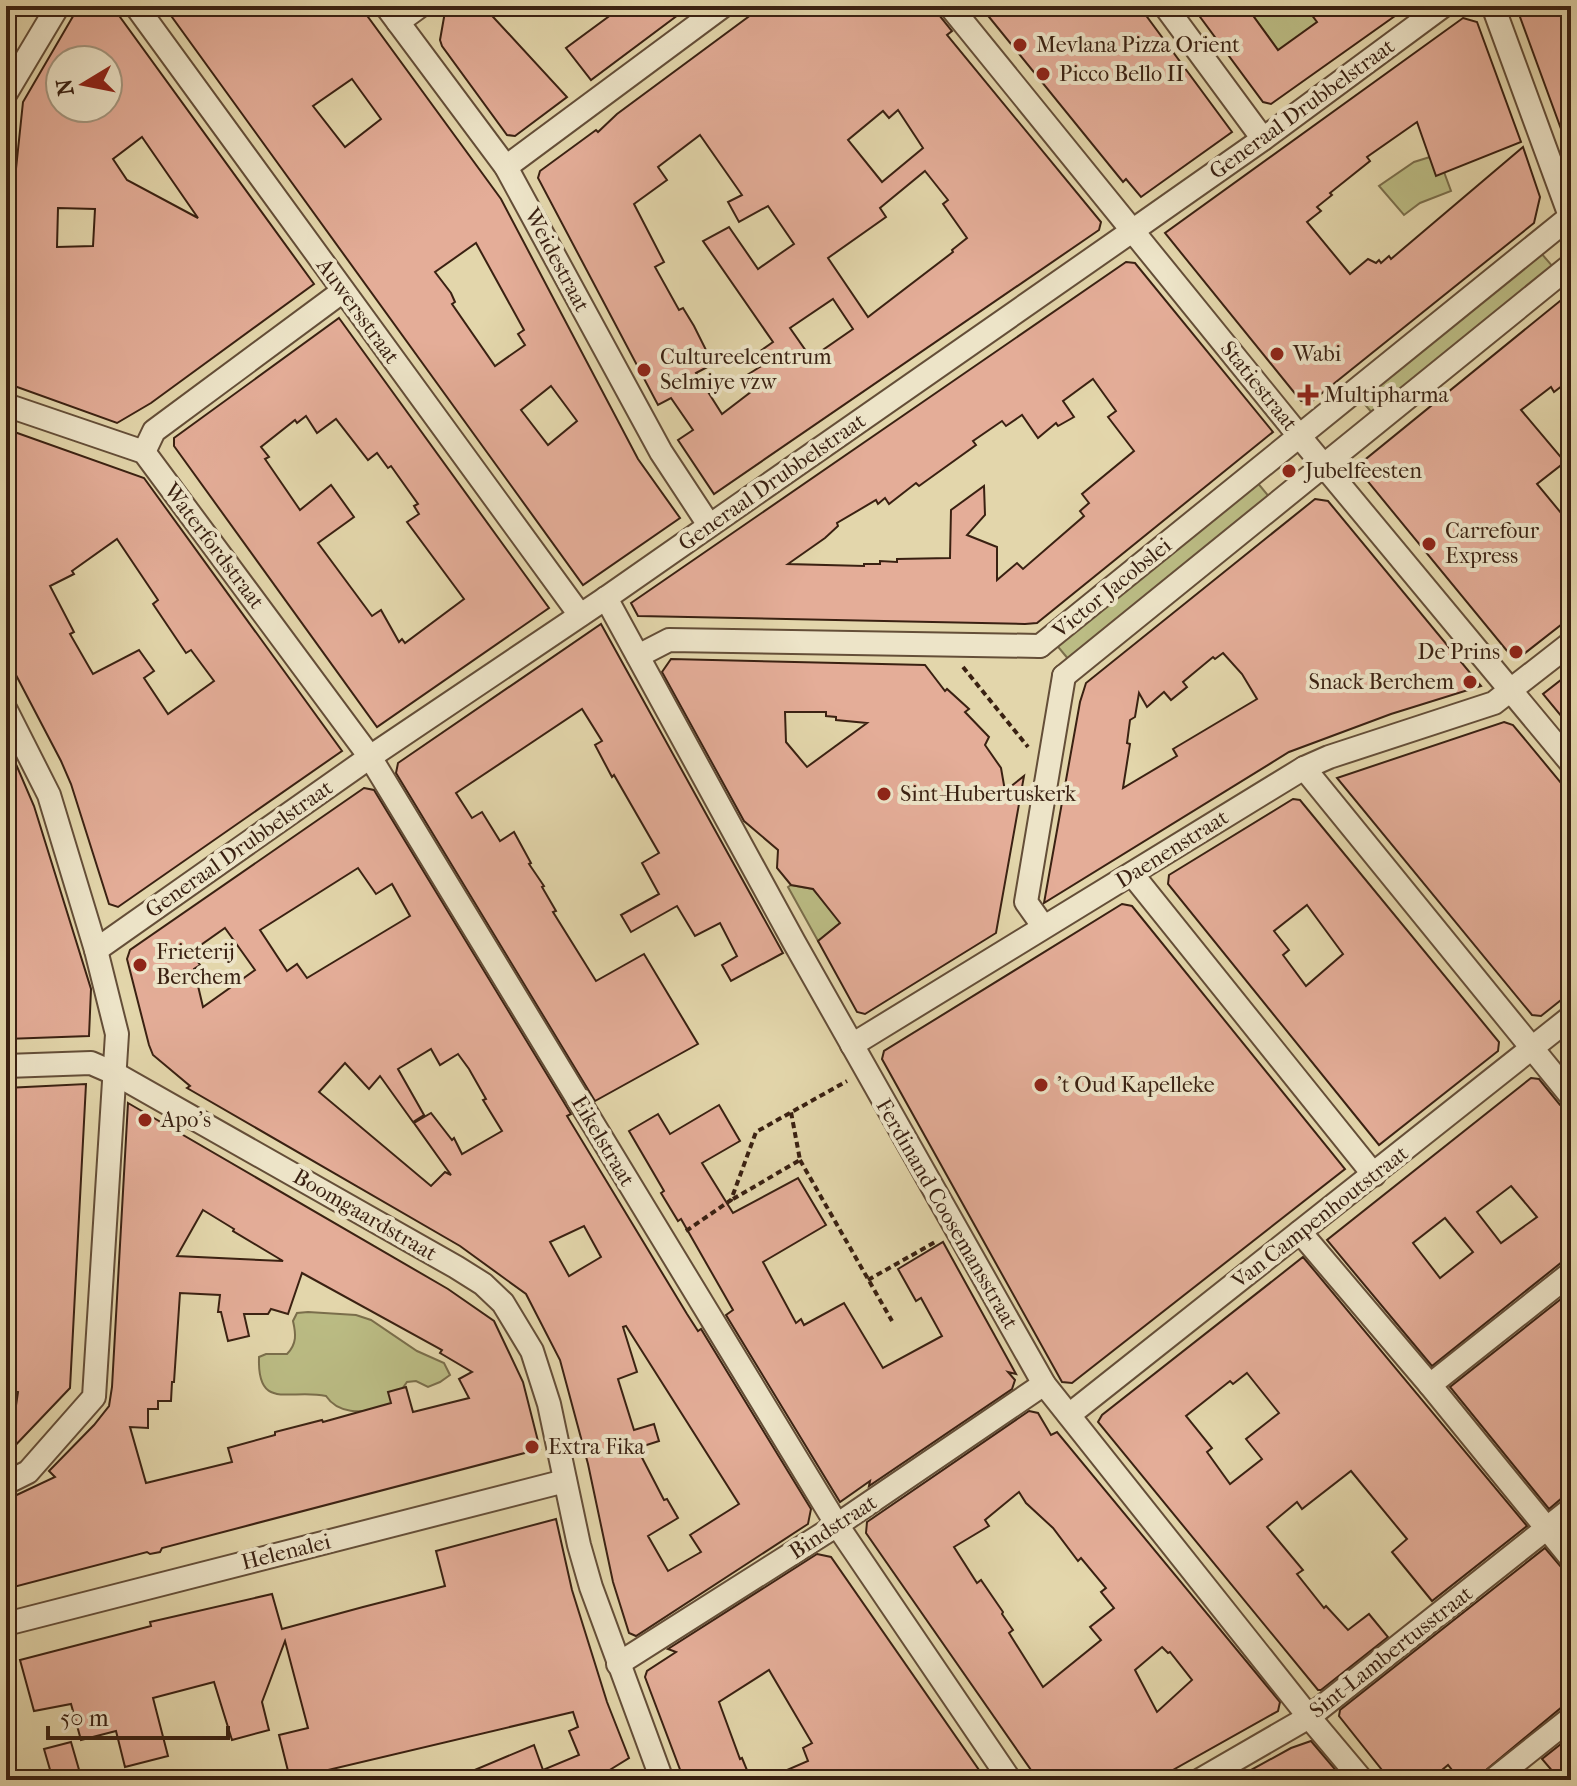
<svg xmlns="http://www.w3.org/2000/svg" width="1577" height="1786" viewBox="0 0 1577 1786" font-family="'IM FELL French Canon',serif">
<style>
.green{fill:#bbbc84;stroke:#7a6e4b;stroke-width:2}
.building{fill:#e4ad98;stroke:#3a2112;stroke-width:2;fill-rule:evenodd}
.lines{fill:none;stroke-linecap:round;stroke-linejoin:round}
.street-casing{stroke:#644e38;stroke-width:26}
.path{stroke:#3a2112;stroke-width:4;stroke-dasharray:6 4;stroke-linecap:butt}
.street{stroke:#ede4c8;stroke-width:22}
.poi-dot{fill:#8f2418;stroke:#ede4c8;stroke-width:3}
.labels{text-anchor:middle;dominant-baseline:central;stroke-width:8;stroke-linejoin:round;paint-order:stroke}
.poi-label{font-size:22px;fill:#3a2112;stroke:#ede4c8;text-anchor:start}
.street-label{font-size:22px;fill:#3a2112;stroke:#ede4c8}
</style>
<rect width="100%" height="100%" fill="#e3d6ab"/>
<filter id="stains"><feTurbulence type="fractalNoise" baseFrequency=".0025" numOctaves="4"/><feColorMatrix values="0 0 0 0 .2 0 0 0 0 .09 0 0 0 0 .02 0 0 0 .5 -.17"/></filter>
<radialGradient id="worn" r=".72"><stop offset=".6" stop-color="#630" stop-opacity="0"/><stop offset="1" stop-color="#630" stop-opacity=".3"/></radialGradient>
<g class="green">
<polygon points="1246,6 1305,6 1313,16 1317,13 1326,27 1278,50"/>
<polygon points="1430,157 1444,172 1451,191 1420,203 1404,215 1379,186 1414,162"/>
<polygon points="1541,253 1554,268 1373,414 1361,400"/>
<polygon points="1256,481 1271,499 1069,660 1054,642"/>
<polygon points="893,881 818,941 788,887 791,885 813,889 819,896"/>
<path d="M308 1312 356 1315 371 1320 417 1351 444 1363 450 1375 440 1382 428 1387 416 1381 407 1382 388 1409C367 1411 340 1417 326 1396 290 1388 257 1412 259 1357L266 1354H287C297 1344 296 1334 293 1321L297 1313Z"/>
</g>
<g class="building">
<path d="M79 6H112L314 284 151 403 117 423 6 383V264L23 102ZM60 60H108V108H60ZM142 137 198 218 127 180 113 159ZM58 208 95 209 93 246 57 247Z"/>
<path d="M164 6H360L501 199 638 459 680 518 583 585ZM352 79 381 119 345 147 313 106ZM476 243 524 330 518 334 525 345 495 366 452 304 455 302 451 293 435 272ZM551 386 577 421 548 445 521 410Z"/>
<polygon points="446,6 483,6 567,97 515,136 507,135 442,46 440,40"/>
<polygon points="623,6 690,6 591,80 566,48"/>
<path d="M763 6H936L939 15 952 31 947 35 1101 222 1099 230 714 494 678 440 693 430 671 398 658 405 538 178 540 171 596 130 598 132 617 114ZM898 110 923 148 882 182 848 140 883 111 889 118ZM700 135 742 195 728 202 739 222 768 206 794 244 758 269 729 227 703 241 773 342 756 354 763 365 747 375 756 388 722 414 696 373 713 364 694 326 683 308 679 310 655 267 664 262 634 204 667 180 658 167ZM925 171 948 200 943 204 967 238 952 250 953 252 868 317 828 258 886 217 880 208ZM833 299 853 329 811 358 790 328Z"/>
<polygon points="968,6 1139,6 1232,132 1141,197 1126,179 1123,182 981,7 974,13"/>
<polygon points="1192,6 1246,6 1278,50 1317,22 1305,6 1409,6 1271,104 1263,102"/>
<polygon points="1516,6 1571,6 1571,147 1568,148"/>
<polygon points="1463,18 1477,22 1521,142 1436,176 1417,122 1367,157 1370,161 1330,193 1332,195 1317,207 1321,211 1307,222 1350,274 1368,259 1376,263 1379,260 1381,263 1389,256 1391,259 1523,147 1540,197 1534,223 1311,402 1301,401 1165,233"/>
<path d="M1126 262 1135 263 1273 432 1037 623 1025 624 638 616 631 603ZM1093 379 1116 411 1108 417 1134 451 1082 494 1089 503 1080 511 1084 516 1023 569 1017 563 997 580V547L967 535 985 515 984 486 951 510 950 558 897 559V562L880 561V564H864V566L788 564 825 538 838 526 837 523 876 500 878 504 885 498 889 504 916 483 919 486 976 445 973 441 1002 421 1006 426 1022 415 1038 438 1056 423 1058 426 1074 417 1063 401Z"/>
<polygon points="1571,292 1571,379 1554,392 1551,387 1521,410 1565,462 1537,484 1571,525 1571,617 1520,657 1512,657 1356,467"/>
<path d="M339 318 549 608 377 727 174 446V438ZM306 416 317 433 336 419 368 460 377 453 388 468 391 466 418 504 414 506 419 514 407 522 464 599 405 643 402 639 399 642 381 610 372 616 318 543 354 517 331 485 300 510 265 459 269 457 261 447 295 420 297 423Z"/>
<path d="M6 429 144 478 342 751 118 907 109 904 71 784 61 761 6 656ZM117 539 158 600 153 604 186 653 191 650 214 681 168 714 144 678 154 671 139 650 93 674 70 634 74 632 50 586 74 574 72 571Z"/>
<path d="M1315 499 1328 501 1481 686 1391 714 1289 752 1044 903 1080 702 1086 683ZM1223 653 1242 674 1257 699 1173 749 1177 756 1123 788 1130 744 1127 743 1130 720 1135 717 1139 693 1147 707 1164 692 1171 700 1187 687 1183 682 1213 657 1215 659Z"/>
<polygon points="601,624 783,953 731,981 722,965 737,956 720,923 695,936 677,906 631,932 621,915 659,894 642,863 659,853 614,775 612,777 595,745 602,741 582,709 456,793 472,818 482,812 500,841 514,832 531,863 529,864 544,886 542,887 556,911 553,912 596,981 644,954 698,1044 595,1101 396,773 398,763"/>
<path d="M671 659 925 665 945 691 947 689 969 709 965 712 989 737 985 745 1001 768 1005 791 1024 776 996 933 865 1014 857 1012 818 941 840 923 813 889 791 885 777 868 778 850 744 821 662 672ZM785 712H826V716L836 717V720L867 723 807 767 786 742Z"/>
<polygon points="1571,672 1571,728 1543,694"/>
<polygon points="1504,722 1513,725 1571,795 1571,992 1541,1016 1532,1015 1337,778"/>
<polygon points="6,741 34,806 91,989 89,1036 6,1039"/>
<path d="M364 788 374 790 571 1114 567 1116 687 1314 698 1331 701 1329 811 1509 808 1524 636 1636 629 1633 613 1582 588 1464 560 1360 526 1294 460 1246 187 1088 190 1086 153 1055 149 1045 127 959 130 950ZM358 868 376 894 392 884 410 916 307 978 297 964 287 971 260 930ZM225 928 255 970 203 1007 194 969 200 965 191 952ZM431 1049 440 1065 458 1054 469 1069 486 1099 483 1100 502 1131 462 1154 454 1138 452 1140 431 1113 414 1123 451 1175 445 1172 431 1186 319 1092 345 1063 369 1089 380 1076 413 1122 424 1115 398 1069ZM584 1226 601 1257 569 1276 550 1242ZM626 1326 739 1504 690 1535 701 1552 668 1571 648 1536 678 1518 667 1499 664 1500 637 1448 659 1441 654 1424 634 1430 618 1379 637 1372 623 1327Z"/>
<path d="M1293 799 1300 800 1499 1042 1498 1051 1379 1145 1168 884 1169 875ZM1307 905 1343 954 1306 986 1283 955 1289 950 1274 931Z"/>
<polygon points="1122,904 1132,906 1345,1169 1072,1383 1062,1382 882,1059 884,1051"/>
<path d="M1531 1078 1539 1079 1560 1105 1571 1110V1259L1562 1262 1432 1366 1327 1240ZM1511 1186 1537 1217 1501 1243 1477 1212ZM1445 1218 1473 1252 1440 1278 1413 1243Z"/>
<polygon points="86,1084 70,1388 9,1452 18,1392 6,1390 6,1088"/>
<path d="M128 1103 448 1289 494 1321 523 1382 540 1449 162 1548 160 1552 150 1554 147 1552 6 1589V1500L55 1477 49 1471 94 1425 109 1406 112 1387ZM203 1210 234 1229 233 1231 283 1261 177 1256ZM302 1273 442 1350 440 1353 472 1372 459 1379 469 1398 413 1412 406 1387 388 1392 391 1403 323 1422 322 1420 275 1432V1435L228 1448 232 1462 146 1483 130 1427 148 1428V1409H158V1401H171L172 1382H174L180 1293 220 1295 218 1312H221L228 1341 249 1336 244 1314H268L271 1309 288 1314Z"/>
<polygon points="719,1105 740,1141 702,1163 733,1213 798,1178 826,1225 763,1262 796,1323 801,1319 804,1325 844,1303 883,1368 942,1336 921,1298 916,1301 898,1269 943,1242 1016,1374 1008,1372 1015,1380 1012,1389 869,1486 870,1481 840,1502 726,1315 733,1310 681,1219 678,1221 661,1193 664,1191 629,1131 658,1114 670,1134"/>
<path d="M1303 1257 1527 1526 1432 1601 1392 1552 1407 1539 1351 1471 1302 1509 1297 1502 1267 1527 1303 1570 1297 1574 1324 1608 1326 1606 1348 1630 1369 1614 1388 1637 1321 1690H1318L1098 1422 1102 1415ZM1247 1373 1279 1413 1246 1439 1262 1459 1230 1484 1207 1452 1212 1448 1186 1416 1230 1381 1233 1384Z"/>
<polygon points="1571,1291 1571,1495 1562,1498 1549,1509 1450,1387"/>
<path d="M1029 1411 1038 1413 1051 1435 1057 1432 1280 1702 1278 1711 1155 1780H1038L866 1533 867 1522ZM1019 1492 1026 1503 1053 1528 1078 1561 1081 1558 1106 1588 1101 1592 1114 1608 1090 1627 1101 1640 1043 1687 1009 1633 1013 1630 1002 1614 1003 1612 981 1580 977 1583 954 1547 989 1526 985 1520ZM1162 1647 1168 1653 1170 1652 1192 1680 1157 1712 1135 1670Z"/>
<polygon points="556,1519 572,1590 607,1702 629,1758 608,1771 613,1780 451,1780 534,1745 543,1770 579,1755 569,1731 578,1727 573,1712 290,1779 279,1735 308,1728 285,1641 262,1702 269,1730 232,1740 214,1682 153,1698 168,1756 125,1767 116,1731 81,1740 71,1704 34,1711 20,1660 151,1626 150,1622 272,1594 282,1629 363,1607 445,1586 436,1551"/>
<polygon points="1545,1548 1561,1567 1571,1572 1571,1704 1562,1707 1474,1780 1460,1780 1448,1765 1430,1780 1390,1780 1339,1716 1340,1710"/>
<polygon points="817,1554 831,1557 986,1780 764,1780 808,1761 803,1748 812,1743 769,1670 719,1702 740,1759 742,1758 751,1780 684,1780 645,1677 647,1671 676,1652 668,1649"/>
<polygon points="1571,1736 1571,1780 1560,1780 1542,1759"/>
<polygon points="1311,1741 1344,1780 1233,1780 1291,1748"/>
<polygon points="71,1742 82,1780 53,1780 44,1749"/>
</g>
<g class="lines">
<defs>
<g id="street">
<polyline points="136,6 580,615"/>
<polyline points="386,6 506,167 661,452 709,525"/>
<polyline points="950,6 1300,437 1571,763"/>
<polyline points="1165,6 1263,139"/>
<polyline points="1493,6 1570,216"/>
<polyline points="398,22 420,6"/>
<polyline points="6,93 58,6"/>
<polyline points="506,167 723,6"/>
<polyline points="6,405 144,452 370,757 837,1525 1010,1780"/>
<polyline points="144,452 154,431 343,291"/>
<polyline points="606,598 794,942 1044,1384 1309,1717 1362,1780"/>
<polyline points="1040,646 1571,216"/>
<polyline points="638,656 669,640 1040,646"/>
<polyline points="1064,676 1571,265"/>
<polyline points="6,710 49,795 96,950 117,1034 94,1397 28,1472 6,1483"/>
<polyline points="1304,768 1571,1096"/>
<polyline points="1132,874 1374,1175"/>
<polyline points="1043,926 1026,902 1064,676"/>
<polyline points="96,950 370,757 606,598 1132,231 1263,139 1443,6"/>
<polyline points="852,1045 1304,768 1329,757 1494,703 1571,643"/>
<polyline points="6,1066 91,1063 114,1073 456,1267 483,1284 503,1303 532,1351 549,1404 579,1545 591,1587 662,1780"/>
<polyline points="1300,1232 1430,1385 1571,1558"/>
<polyline points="1430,1385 1571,1273"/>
<polyline points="1069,1415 1571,1017"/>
<polyline points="6,1624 565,1481"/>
<polyline points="618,1664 837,1525 1044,1384"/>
<polyline points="1200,1780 1309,1717 1571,1509"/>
<polyline points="1493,1780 1571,1718"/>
</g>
</defs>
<use href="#street" class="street-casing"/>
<g class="path">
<polyline points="963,667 1028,747"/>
<polyline points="800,1160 892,1321"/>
<polyline points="733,1199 800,1160 791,1112"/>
<polyline points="686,1231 731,1200 756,1132 847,1081"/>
<polyline points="868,1280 937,1241"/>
</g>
<use href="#street" class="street"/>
</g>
<g class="poi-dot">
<circle cx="1020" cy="45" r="8"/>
<circle cx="1043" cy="74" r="8"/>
<circle cx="1277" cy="354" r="8"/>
<circle cx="644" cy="370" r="8"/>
<path d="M1304 383h8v8h8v8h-8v8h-8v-8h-8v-8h8z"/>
<circle cx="1289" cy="471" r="8"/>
<circle cx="1429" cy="544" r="8"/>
<circle cx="1516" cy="652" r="8"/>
<circle cx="1470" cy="682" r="8"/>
<circle cx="884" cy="794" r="8"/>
<circle cx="140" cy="965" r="8"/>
<circle cx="1041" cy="1085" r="8"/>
<circle cx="145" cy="1120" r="8"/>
<circle cx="532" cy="1447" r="8"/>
</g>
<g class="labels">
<g class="poi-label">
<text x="1036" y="45">Mevlana Pizza Orient</text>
<text x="1059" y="74">Picco Bello II</text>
<text x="1293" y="354">Wabi</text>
<text x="660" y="357">Cultureelcentrum<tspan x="660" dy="25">Selmiye vzw</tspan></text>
<text x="1324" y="395">Multipharma</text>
<text x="1305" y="471">Jubelfeesten</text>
<text x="1445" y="531">Carrefour<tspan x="1445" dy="25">Express</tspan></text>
<text x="1500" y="652" text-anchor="end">De Prins</text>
<text x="1454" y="682" text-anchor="end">Snack Berchem</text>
<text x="900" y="794">Sint-Hubertuskerk</text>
<text x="156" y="952">Frieterij<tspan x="156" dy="25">Berchem</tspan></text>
<text x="1057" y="1085">'t Oud Kapelleke</text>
<text x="161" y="1120">Apo's</text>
<text x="548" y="1447">Extra Fika</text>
</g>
<g class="street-label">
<text transform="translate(1302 109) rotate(-36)">Generaal Drubbelstraat</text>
<text transform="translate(557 260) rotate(62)">Weidestraat</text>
<text transform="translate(358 311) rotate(54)">Auwersstraat</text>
<text transform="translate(1259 386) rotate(51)">Statiestraat</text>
<text transform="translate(772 482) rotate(-35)">Generaal Drubbelstraat</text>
<text transform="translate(214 546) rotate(53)">Waterfordstraat</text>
<text transform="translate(1112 588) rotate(-39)">Victor Jacobslei</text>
<text transform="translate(239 849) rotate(-35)">Generaal Drubbelstraat</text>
<text transform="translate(1172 849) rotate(-32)">Daenenstraat</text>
<text transform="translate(603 1141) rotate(59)">Eikelstraat</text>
<text transform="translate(947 1214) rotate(60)">Ferdinand Coosemansstraat</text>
<text transform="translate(365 1215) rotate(30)">Boomgaardstraat</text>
<text transform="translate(1320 1217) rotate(-38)">Van Campenhoutstraat</text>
<text transform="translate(833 1527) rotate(-33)">Bindstraat</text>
<text transform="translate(286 1552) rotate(-14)">Helenalei</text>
<text transform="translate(1391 1652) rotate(-38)">Sint-Lambertusstraat</text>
</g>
</g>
<rect width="1577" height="1786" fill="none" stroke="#e3d6ab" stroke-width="32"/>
<rect x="8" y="8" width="1561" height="1770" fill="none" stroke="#3a2112" stroke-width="4"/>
<rect x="16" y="16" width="1545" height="1754" fill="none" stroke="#3a2112" stroke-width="2"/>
<g transform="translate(84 84) rotate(260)"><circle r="38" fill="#ede4c8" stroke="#a5967f" stroke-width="2"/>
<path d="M0-6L14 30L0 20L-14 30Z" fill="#8f2418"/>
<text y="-12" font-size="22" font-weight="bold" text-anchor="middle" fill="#3a2112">N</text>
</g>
<path d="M48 1726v12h180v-12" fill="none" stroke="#3a2112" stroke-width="4"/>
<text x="60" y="1726" font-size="24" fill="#3a2112" stroke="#ede4c8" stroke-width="6" paint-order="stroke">50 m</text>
<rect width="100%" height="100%" filter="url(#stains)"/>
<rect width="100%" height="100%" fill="url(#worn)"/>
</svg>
